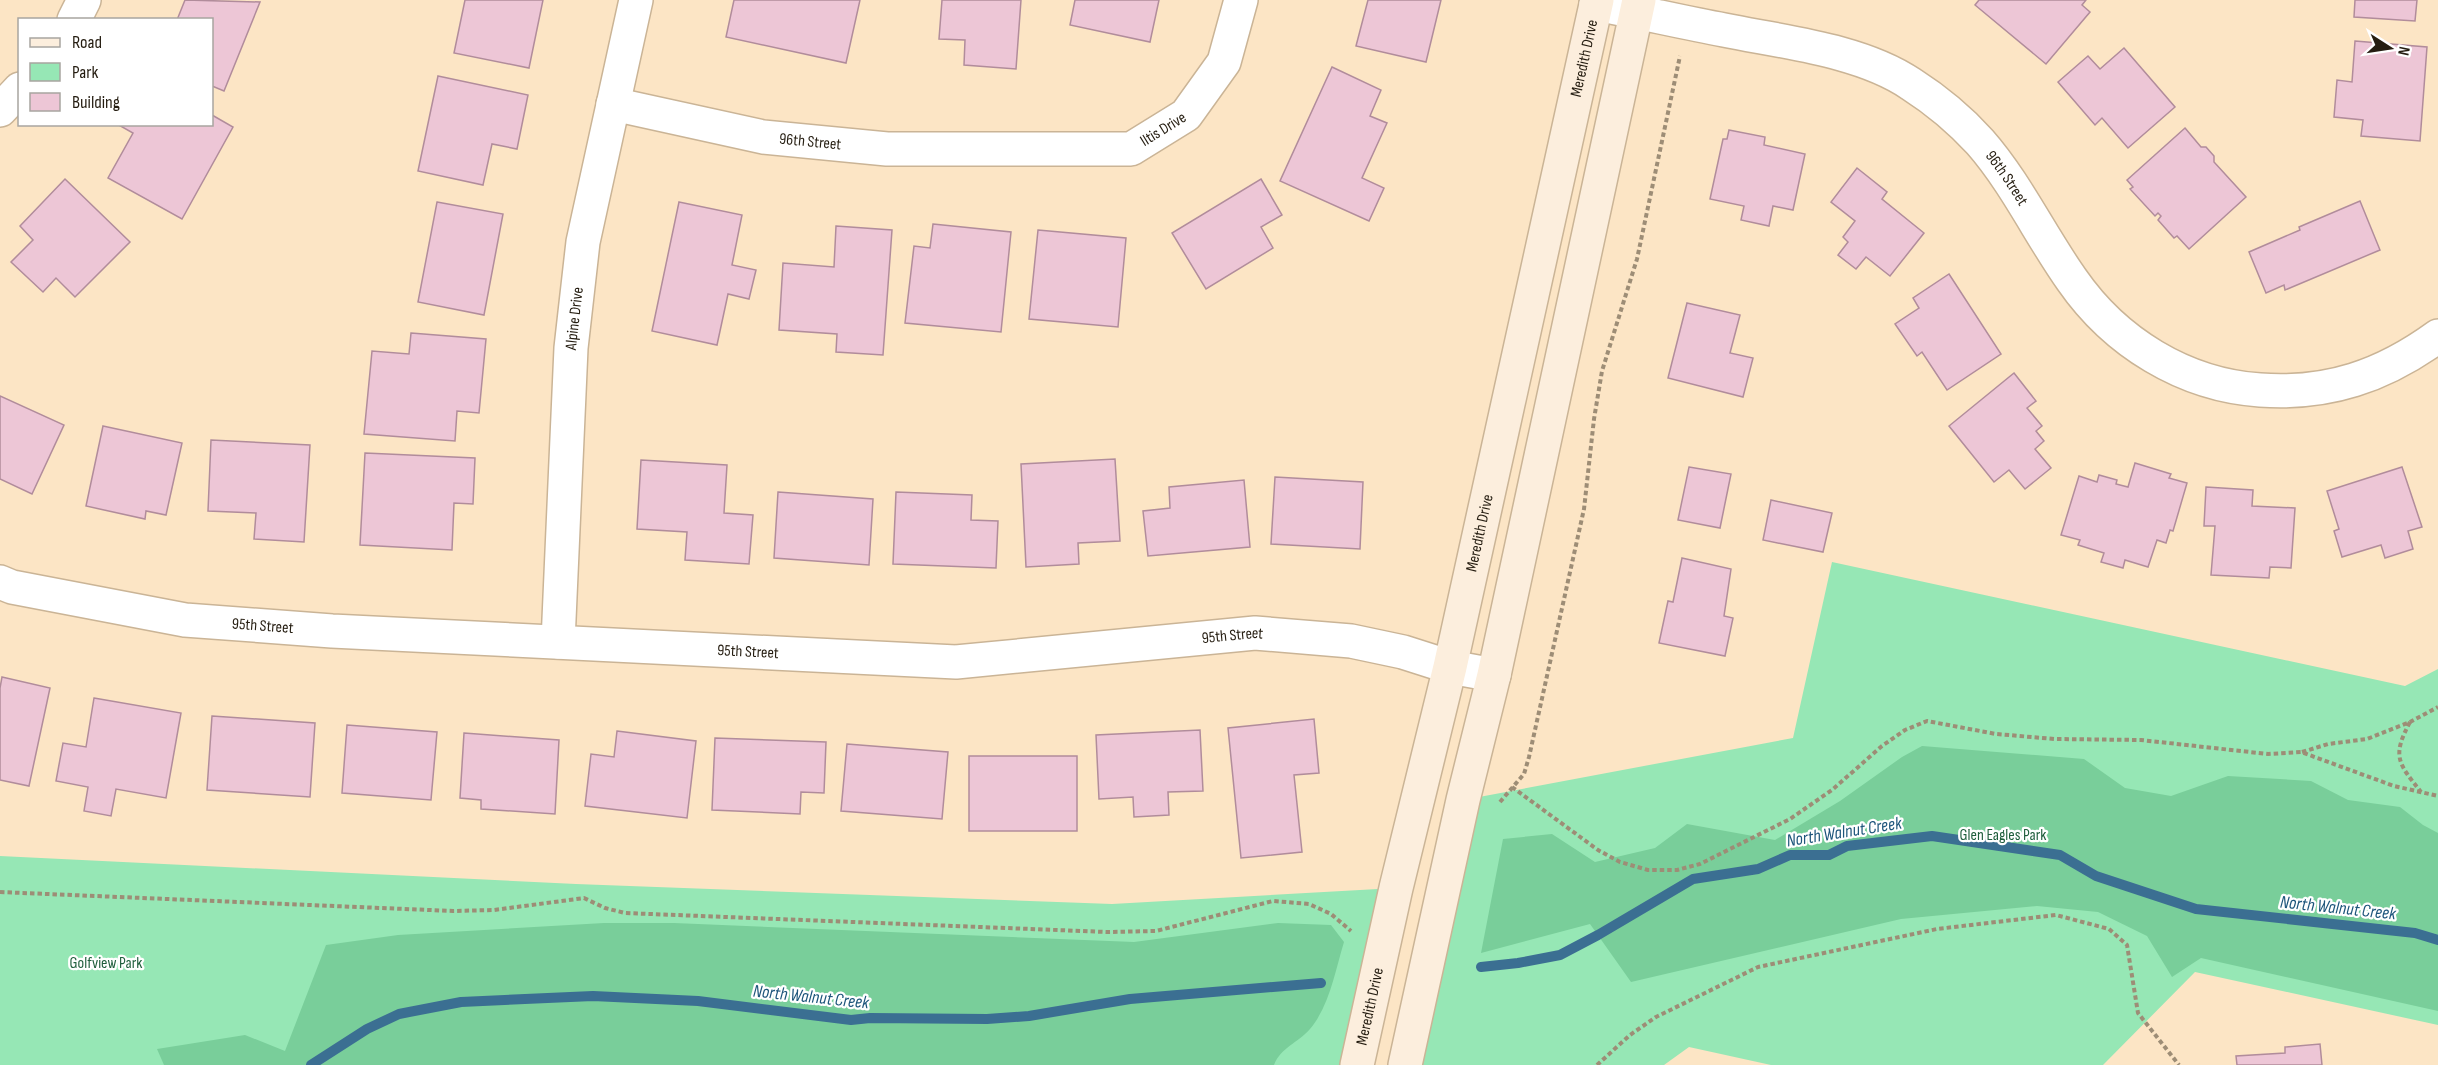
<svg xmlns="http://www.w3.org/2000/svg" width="2438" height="1065" viewBox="0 0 2438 1065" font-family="'Sofia Sans Condensed',sans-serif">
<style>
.green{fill:#96e7b5}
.forest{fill:#79ce9a}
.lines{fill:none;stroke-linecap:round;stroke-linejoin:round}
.stream{stroke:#3b6f92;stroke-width:10}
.building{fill:#edc6d6;stroke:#b18c9b;stroke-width:1.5}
.minor-casing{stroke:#cab496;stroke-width:36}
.secondary-casing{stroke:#cab496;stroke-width:36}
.path{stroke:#9d8d76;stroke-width:4;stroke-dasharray:4.5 3;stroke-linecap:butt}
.minor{stroke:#fff;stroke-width:33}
.secondary{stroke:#fceedd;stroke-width:33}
.labels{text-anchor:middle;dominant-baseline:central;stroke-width:4.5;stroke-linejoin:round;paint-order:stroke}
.street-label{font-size:16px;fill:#251d11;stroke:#fff}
.park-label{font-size:16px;fill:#1f5e3c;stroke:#fff}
.water-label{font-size:18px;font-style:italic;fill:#1d557b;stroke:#fff}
</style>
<rect width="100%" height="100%" fill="#fce5c5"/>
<g class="green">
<polygon points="1832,562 2405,686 2438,669 2438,1025 2195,972 2103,1065 1771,1065 1689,1047 1664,1065 1405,1065 1463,800 1793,738"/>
<polygon points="0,856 576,884 1112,904 1396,888 1357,1065 0,1065"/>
</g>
<g class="forest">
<polygon points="1922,746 2084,759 2125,788 2171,796 2228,776 2311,781 2348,800 2400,807 2423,825 2438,833 2438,1011 2201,958 2172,977 2147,936 2098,912 2037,906 1901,919 1631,982 1590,924 1481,953 1503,839 1552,834 1595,862 1655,848 1687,824 1775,840 1840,801 1902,757"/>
<path d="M604 923H674L1134 942 1278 923 1331 925 1344 942C1335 971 1330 1005 1310 1029 1298 1043 1281 1047 1274 1065H164L157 1049 245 1035 285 1051 326 945 398 935Z"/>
</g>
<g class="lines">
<g class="stream">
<polyline points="1481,967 1518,963 1560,955 1598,935 1693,879 1758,869 1790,855 1829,855 1847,846 1932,836 2060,855 2096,876 2196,909 2415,933 2438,940"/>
<polyline points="311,1065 367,1029 399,1014 461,1002 593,996 698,1001 851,1020 870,1018 987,1019 1029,1016 1130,999 1321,983"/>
</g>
</g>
<g class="building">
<polygon points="185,0 260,2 224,91 212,86 212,20 177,20"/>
<polygon points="465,0 543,0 529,68 454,53"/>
<polygon points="734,0 860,0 846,63 726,37"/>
<polygon points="942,0 1021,0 1016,69 964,65 965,40 939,39"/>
<polygon points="1075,0 1159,0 1150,42 1070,25"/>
<polygon points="1368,0 1441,0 1426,62 1356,46"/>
<polygon points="1979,0 2086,0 2082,5 2090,12 2046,64 1975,5"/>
<polygon points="2355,0 2417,0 2415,21 2354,17"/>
<polygon points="2355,41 2427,47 2420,141 2361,136 2363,120 2334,117 2337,80 2352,82"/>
<polygon points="2124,48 2175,107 2128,148 2102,118 2095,125 2058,82 2088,56 2100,69"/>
<polygon points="1332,67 1381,90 1370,116 1387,123 1362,178 1384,188 1369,221 1280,181"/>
<polygon points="438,76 528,95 517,149 492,144 483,185 418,171"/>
<polygon points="212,115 233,127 182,219 108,178 133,133 117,124 212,124"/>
<polygon points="2185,128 2201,147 2206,147 2214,156 2214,162 2246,197 2189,249 2177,236 2174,238 2158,220 2161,216 2158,213 2155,216 2130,189 2133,187 2127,180"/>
<polygon points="1729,130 1765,137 1764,145 1805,154 1793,210 1773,206 1769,226 1741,220 1744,206 1710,199 1723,139 1727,139"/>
<polygon points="1857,168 1887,192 1882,199 1924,233 1890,276 1866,257 1856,269 1838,255 1848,242 1843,237 1855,221 1831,202"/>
<polygon points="65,179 130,242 75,297 56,278 43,292 11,262 33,240 20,226"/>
<polygon points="1261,179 1282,215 1261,227 1273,248 1206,289 1172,233"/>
<polygon points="2360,201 2380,250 2285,290 2284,285 2266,293 2249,252 2300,230 2299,227"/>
<polygon points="437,202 503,214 484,315 418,302"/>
<polygon points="679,202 742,215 732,265 756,270 749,299 728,294 717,345 652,331"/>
<polygon points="933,224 1011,232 1001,332 905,323 914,246 930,248"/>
<polygon points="836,226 892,230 883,355 836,352 837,334 779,330 783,263 834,267"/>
<polygon points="1038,230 1126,238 1118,327 1029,319"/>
<polygon points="1949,274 2001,354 1947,390 1922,352 1917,356 1895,324 1919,308 1913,298"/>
<polygon points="1687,303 1740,315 1730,353 1753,358 1743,397 1668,378"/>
<polygon points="411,333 486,339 479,413 457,411 455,441 364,434 372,351 409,354"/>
<polygon points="2014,373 2036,401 2027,408 2042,426 2036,431 2044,441 2035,449 2051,468 2025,489 2009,470 1994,482 1949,426"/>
<polygon points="0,396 64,425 32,494 0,479"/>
<polygon points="103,426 182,443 166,515 146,511 145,519 86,506"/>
<polygon points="211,440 310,445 304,542 254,539 256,513 208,511"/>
<polygon points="365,453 475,458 473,504 454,503 452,550 360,545"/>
<polygon points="1115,459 1120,541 1078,543 1079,564 1026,567 1021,464"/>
<polygon points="641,460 727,465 724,513 753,515 749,564 685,560 687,532 637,529"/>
<polygon points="2135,463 2171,474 2169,478 2187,483 2173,531 2170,530 2166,543 2157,540 2148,567 2125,560 2123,568 2101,562 2104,553 2078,545 2080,540 2061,535 2079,476 2097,482 2099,475 2117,480 2116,484 2128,487"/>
<polygon points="1689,467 1731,474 1720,528 1678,520"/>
<polygon points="2402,467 2422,527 2408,531 2413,549 2385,558 2381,545 2342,557 2334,531 2339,529 2327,491"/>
<polygon points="1275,477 1363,482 1360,549 1271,544"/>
<polygon points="1244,480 1250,547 1148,556 1143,511 1170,508 1169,487"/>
<polygon points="2206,487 2253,490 2252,506 2295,508 2291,568 2270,567 2269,578 2211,575 2215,526 2204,526"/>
<polygon points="778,492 873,499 869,565 774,558"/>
<polygon points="896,492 972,495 971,520 998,521 996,568 893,564"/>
<polygon points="1771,500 1832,513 1823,552 1763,540"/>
<polygon points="1682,558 1731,569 1724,616 1733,618 1725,656 1659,643 1668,601 1673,602"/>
<polygon points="2,677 50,688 29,786 0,780 0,688"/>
<polygon points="94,698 181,713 166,798 116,789 111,816 84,811 88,787 56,781 63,743 86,747"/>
<polygon points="212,716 315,723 310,797 207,790"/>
<polygon points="1314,719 1319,773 1294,775 1302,852 1241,858 1228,728"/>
<polygon points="347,725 437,732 431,800 342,793"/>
<polygon points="1200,730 1203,791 1168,792 1169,815 1134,817 1133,797 1099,799 1096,735"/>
<polygon points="617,731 696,741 687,818 585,806 591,754 614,757"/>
<polygon points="464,733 559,740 555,814 481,809 481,800 460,798"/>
<polygon points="715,738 826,742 824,793 801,792 800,814 712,810"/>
<polygon points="847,744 948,752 942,819 841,811"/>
<rect x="969" y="756" width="108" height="75"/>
<polygon points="2320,1044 2322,1065 2237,1065 2236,1056 2285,1053 2285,1047"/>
</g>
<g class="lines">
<defs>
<g id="minor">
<path id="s1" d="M1596 4C1639 12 1681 22 1724 30 1783 42 1861 50 1911 84 1936 100 1960 120 1980 142 2016 183 2040 235 2072 280 2115 342 2184 385 2260 390 2328 395 2383 376 2438 336"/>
<polyline points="74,20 84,0"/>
<path id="s2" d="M613 104 763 137 887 149H1131L1186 115 1224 62 1241 0"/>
<polyline points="0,110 20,89"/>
<path id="s3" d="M0 582 12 587 185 620 332 631 956 662 1255 633 1351 641 1403 652 1450 667 1494 675"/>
<path id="s4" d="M558 642 571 348 583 242 636 0"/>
</g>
<g id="secondary">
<path id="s5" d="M1357 1065 1396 888 1450 667 1597 0"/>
<polyline points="1405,1065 1463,800 1494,675 1639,0"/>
</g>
</defs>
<use href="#minor" class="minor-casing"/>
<use href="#secondary" class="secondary-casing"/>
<g class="path">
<path d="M2410 722C2391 757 2399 764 2421 792"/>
<polyline points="2302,752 2328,744 2367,739 2410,722 2438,707"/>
<polyline points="1512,787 1598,850 1620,862 1648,870 1677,870 1700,864 1790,819 1832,790 1882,746 1905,730 1927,721 1996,734 2055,739 2141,740 2268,754 2301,752 2394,786 2438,796"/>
<polyline points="1500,802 1524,774 1529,757 1584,509 1594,419 1602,371 1637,259 1680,56"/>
<polyline points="0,892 453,911 494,910 584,898 605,908 625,913 1107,932 1156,931 1273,901 1309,904 1331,914 1351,931"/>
<polyline points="1597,1065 1630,1035 1656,1017 1758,967 1937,929 2056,915 2109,929 2127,945 2138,1013 2179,1065"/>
</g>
<use href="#minor" class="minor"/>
<use href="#secondary" class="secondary"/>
</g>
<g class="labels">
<g class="street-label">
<text stroke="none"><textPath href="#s5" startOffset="1032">Meredith Drive</textPath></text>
<text stroke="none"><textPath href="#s2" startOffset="560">Iltis Drive</textPath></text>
<text stroke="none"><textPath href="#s2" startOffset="201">96th Street</textPath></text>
<text stroke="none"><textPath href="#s1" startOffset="462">96th Street</textPath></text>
<text stroke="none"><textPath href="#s4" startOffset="324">Alpine Drive</textPath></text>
<text stroke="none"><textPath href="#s5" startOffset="546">Meredith Drive</textPath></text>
<text stroke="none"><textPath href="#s3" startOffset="267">95th Street</textPath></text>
<text stroke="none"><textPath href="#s3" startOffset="1239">95th Street</textPath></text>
<text stroke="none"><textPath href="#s3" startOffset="753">95th Street</textPath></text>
<text stroke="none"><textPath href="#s5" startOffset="60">Meredith Drive</textPath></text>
</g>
<g class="park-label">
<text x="2003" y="835">Glen Eagles Park</text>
<text x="106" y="963">Golfview Park</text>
</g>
<g class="water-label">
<text transform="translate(1844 832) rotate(-9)">North Walnut Creek</text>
<text transform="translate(2338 908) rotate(6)">North Walnut Creek</text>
<text transform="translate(811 997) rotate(6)">North Walnut Creek</text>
</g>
</g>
<rect x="18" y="18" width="195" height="108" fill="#ffffff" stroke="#a8a5a0" stroke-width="1.5"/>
<rect x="30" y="38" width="30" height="9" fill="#fceedd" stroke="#a8a5a0" stroke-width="1.5"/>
<text x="72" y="48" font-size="18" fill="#251d11">Road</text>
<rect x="30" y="63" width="30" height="18" fill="#96e7b5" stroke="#a8a5a0" stroke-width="1.5"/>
<text x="72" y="78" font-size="18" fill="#251d11">Park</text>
<rect x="30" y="93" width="30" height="18" fill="#edc6d6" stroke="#a8a5a0" stroke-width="1.5"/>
<text x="72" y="108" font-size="18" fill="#251d11">Building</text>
<g transform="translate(2390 48) rotate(102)" stroke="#ffffff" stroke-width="4.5" paint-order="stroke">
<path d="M0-4.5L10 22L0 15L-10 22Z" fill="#251d11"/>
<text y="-9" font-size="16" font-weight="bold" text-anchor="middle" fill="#251d11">N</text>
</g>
</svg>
